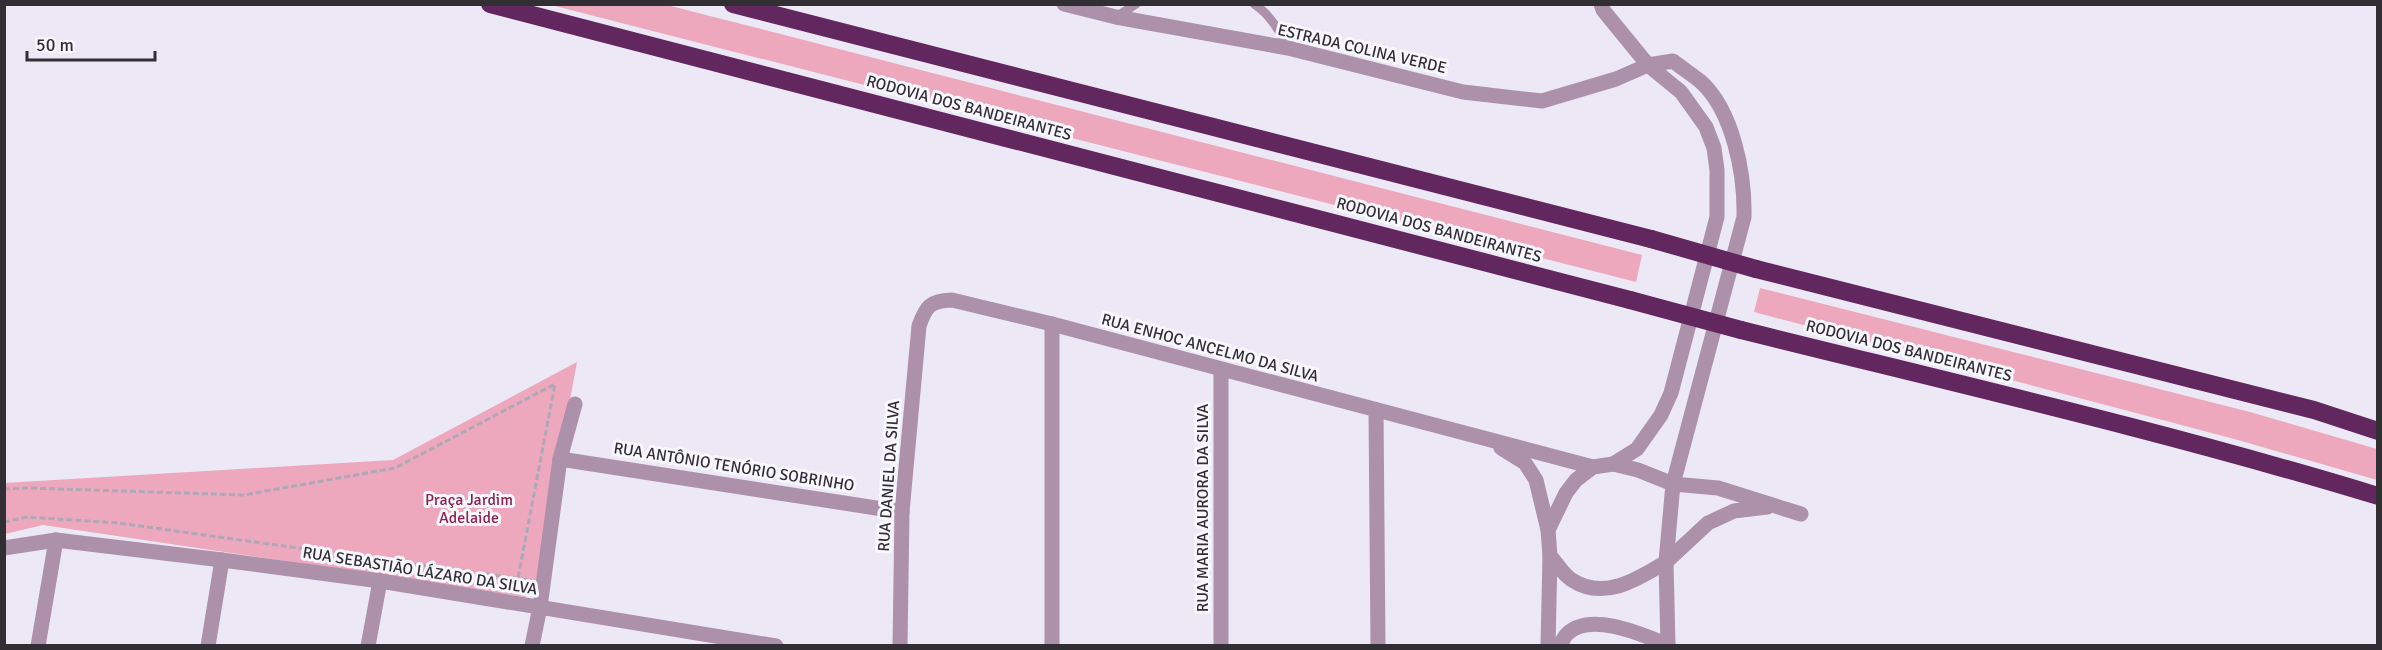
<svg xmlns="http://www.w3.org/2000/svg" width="2382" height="650" viewBox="0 0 2382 650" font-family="Signika,sans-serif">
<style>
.green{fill:#eda8bd}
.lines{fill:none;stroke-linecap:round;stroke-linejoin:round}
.path{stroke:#ada9b4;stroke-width:3;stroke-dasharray:6 3;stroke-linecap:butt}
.service{stroke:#ad90aa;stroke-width:9}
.minor{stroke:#ad90aa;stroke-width:15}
.tertiary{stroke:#ad90aa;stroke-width:15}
.motorway{stroke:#62275f;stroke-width:18}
.motorway-bridge{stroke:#62275f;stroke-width:18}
.labels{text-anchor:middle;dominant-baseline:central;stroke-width:6;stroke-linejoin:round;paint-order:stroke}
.street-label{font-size:16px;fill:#312f34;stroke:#f9f7fe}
.park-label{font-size:16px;fill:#8b234e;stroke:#f9f7fe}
</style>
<rect width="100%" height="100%" fill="#ece8f5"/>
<g class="green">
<polygon points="551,5 667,5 1642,255 1636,282"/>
<polygon points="1760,288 2250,412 2377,449 2377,480 2238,440 1754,312"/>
<polygon points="577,362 535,590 525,597 43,525 5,534 4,483 393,460"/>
</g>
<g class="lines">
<g class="path">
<polyline points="4,489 28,488 244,495 395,468 555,384 518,578"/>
<polyline points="4,522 27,517 118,523 529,580"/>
</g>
<g class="service">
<path d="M1254 4C1270 14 1280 32 1288 48"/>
<polyline points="1116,17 1136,4"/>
</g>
<g class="minor">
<path d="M1064 4 1116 17 1288 48 1463 92 1542 101 1616 79 1648 65 1673 61C1682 68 1691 74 1700 81 1733 110 1745 174 1744 217L1673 484 1718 488 1801 514"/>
<polyline points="1601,4 1603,10 1648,65 1681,92 1706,127 1714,148 1717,170 1717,217 1671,393 1661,415 1637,449 1613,464"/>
<polyline points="1221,370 1221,646"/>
<polyline points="1376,410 1378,646"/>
<polyline points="1501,448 1525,463 1536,480 1548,530"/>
<polyline points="560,459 902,512"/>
<polyline points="1666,562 1708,523 1734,511 1767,507"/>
<polyline points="38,646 56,540"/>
<polyline points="208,646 222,560"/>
<polyline points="368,646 380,581"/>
<polyline points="532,646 540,607 560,459 575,404"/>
<path d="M900 646 902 512 919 326C926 306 930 301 952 300L1052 324 1593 467"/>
<polyline points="1052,646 1052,324"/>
</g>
<g class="tertiary">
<polyline points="4,548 56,540 222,560 380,581 776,646"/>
<path d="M1550 556C1557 563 1563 575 1572 580 1604 601 1638 579 1666 562"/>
<polyline points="1548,646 1550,556 1548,530 1566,493 1576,480 1593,467 1613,464 1638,470 1673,484 1666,562 1668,646"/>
<path d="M1559 646C1562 642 1564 637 1567 634 1591 611 1643 635 1668 645"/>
</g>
<g class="motorway">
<polyline points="490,4 1630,300"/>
<polyline points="733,4 1651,239"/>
<polyline points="1756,269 2314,410 2378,431"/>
<path d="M1741 330C1954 383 2168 432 2378 496"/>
</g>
<g class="motorway-bridge">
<polyline points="1651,239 1756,269"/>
<polyline points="1630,300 1741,330"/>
</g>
</g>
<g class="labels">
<g class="street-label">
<text transform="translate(1362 49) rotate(13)">ESTRADA COLINA VERDE</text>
<text transform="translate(969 108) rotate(15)">RODOVIA DOS BANDEIRANTES</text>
<text transform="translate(1439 230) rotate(15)">RODOVIA DOS BANDEIRANTES</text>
<text transform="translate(1210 348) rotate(15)">RUA ENHOC ANCELMO DA SILVA</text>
<text transform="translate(1909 351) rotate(14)">RODOVIA DOS BANDEIRANTES</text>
<text transform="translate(734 467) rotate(9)">RUA ANTÔNIO TENÓRIO SOBRINHO</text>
<text transform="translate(889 476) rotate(-86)">RUA DANIEL DA SILVA</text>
<text transform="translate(1203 508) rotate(-90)">RUA MARIA AURORA DA SILVA</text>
<text transform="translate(420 571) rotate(9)">RUA SEBASTIÃO LÁZARO DA SILVA</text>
</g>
<g class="park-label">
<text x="469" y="500">Praça Jardim<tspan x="469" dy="18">Adelaide</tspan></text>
</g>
</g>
<rect width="2382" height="650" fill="none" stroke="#312f34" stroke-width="12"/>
<path d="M27 51v9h128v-9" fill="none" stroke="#312f34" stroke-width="3"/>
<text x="36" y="51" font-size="18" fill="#312f34" stroke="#f9f7fe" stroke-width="4.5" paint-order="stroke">50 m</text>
</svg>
